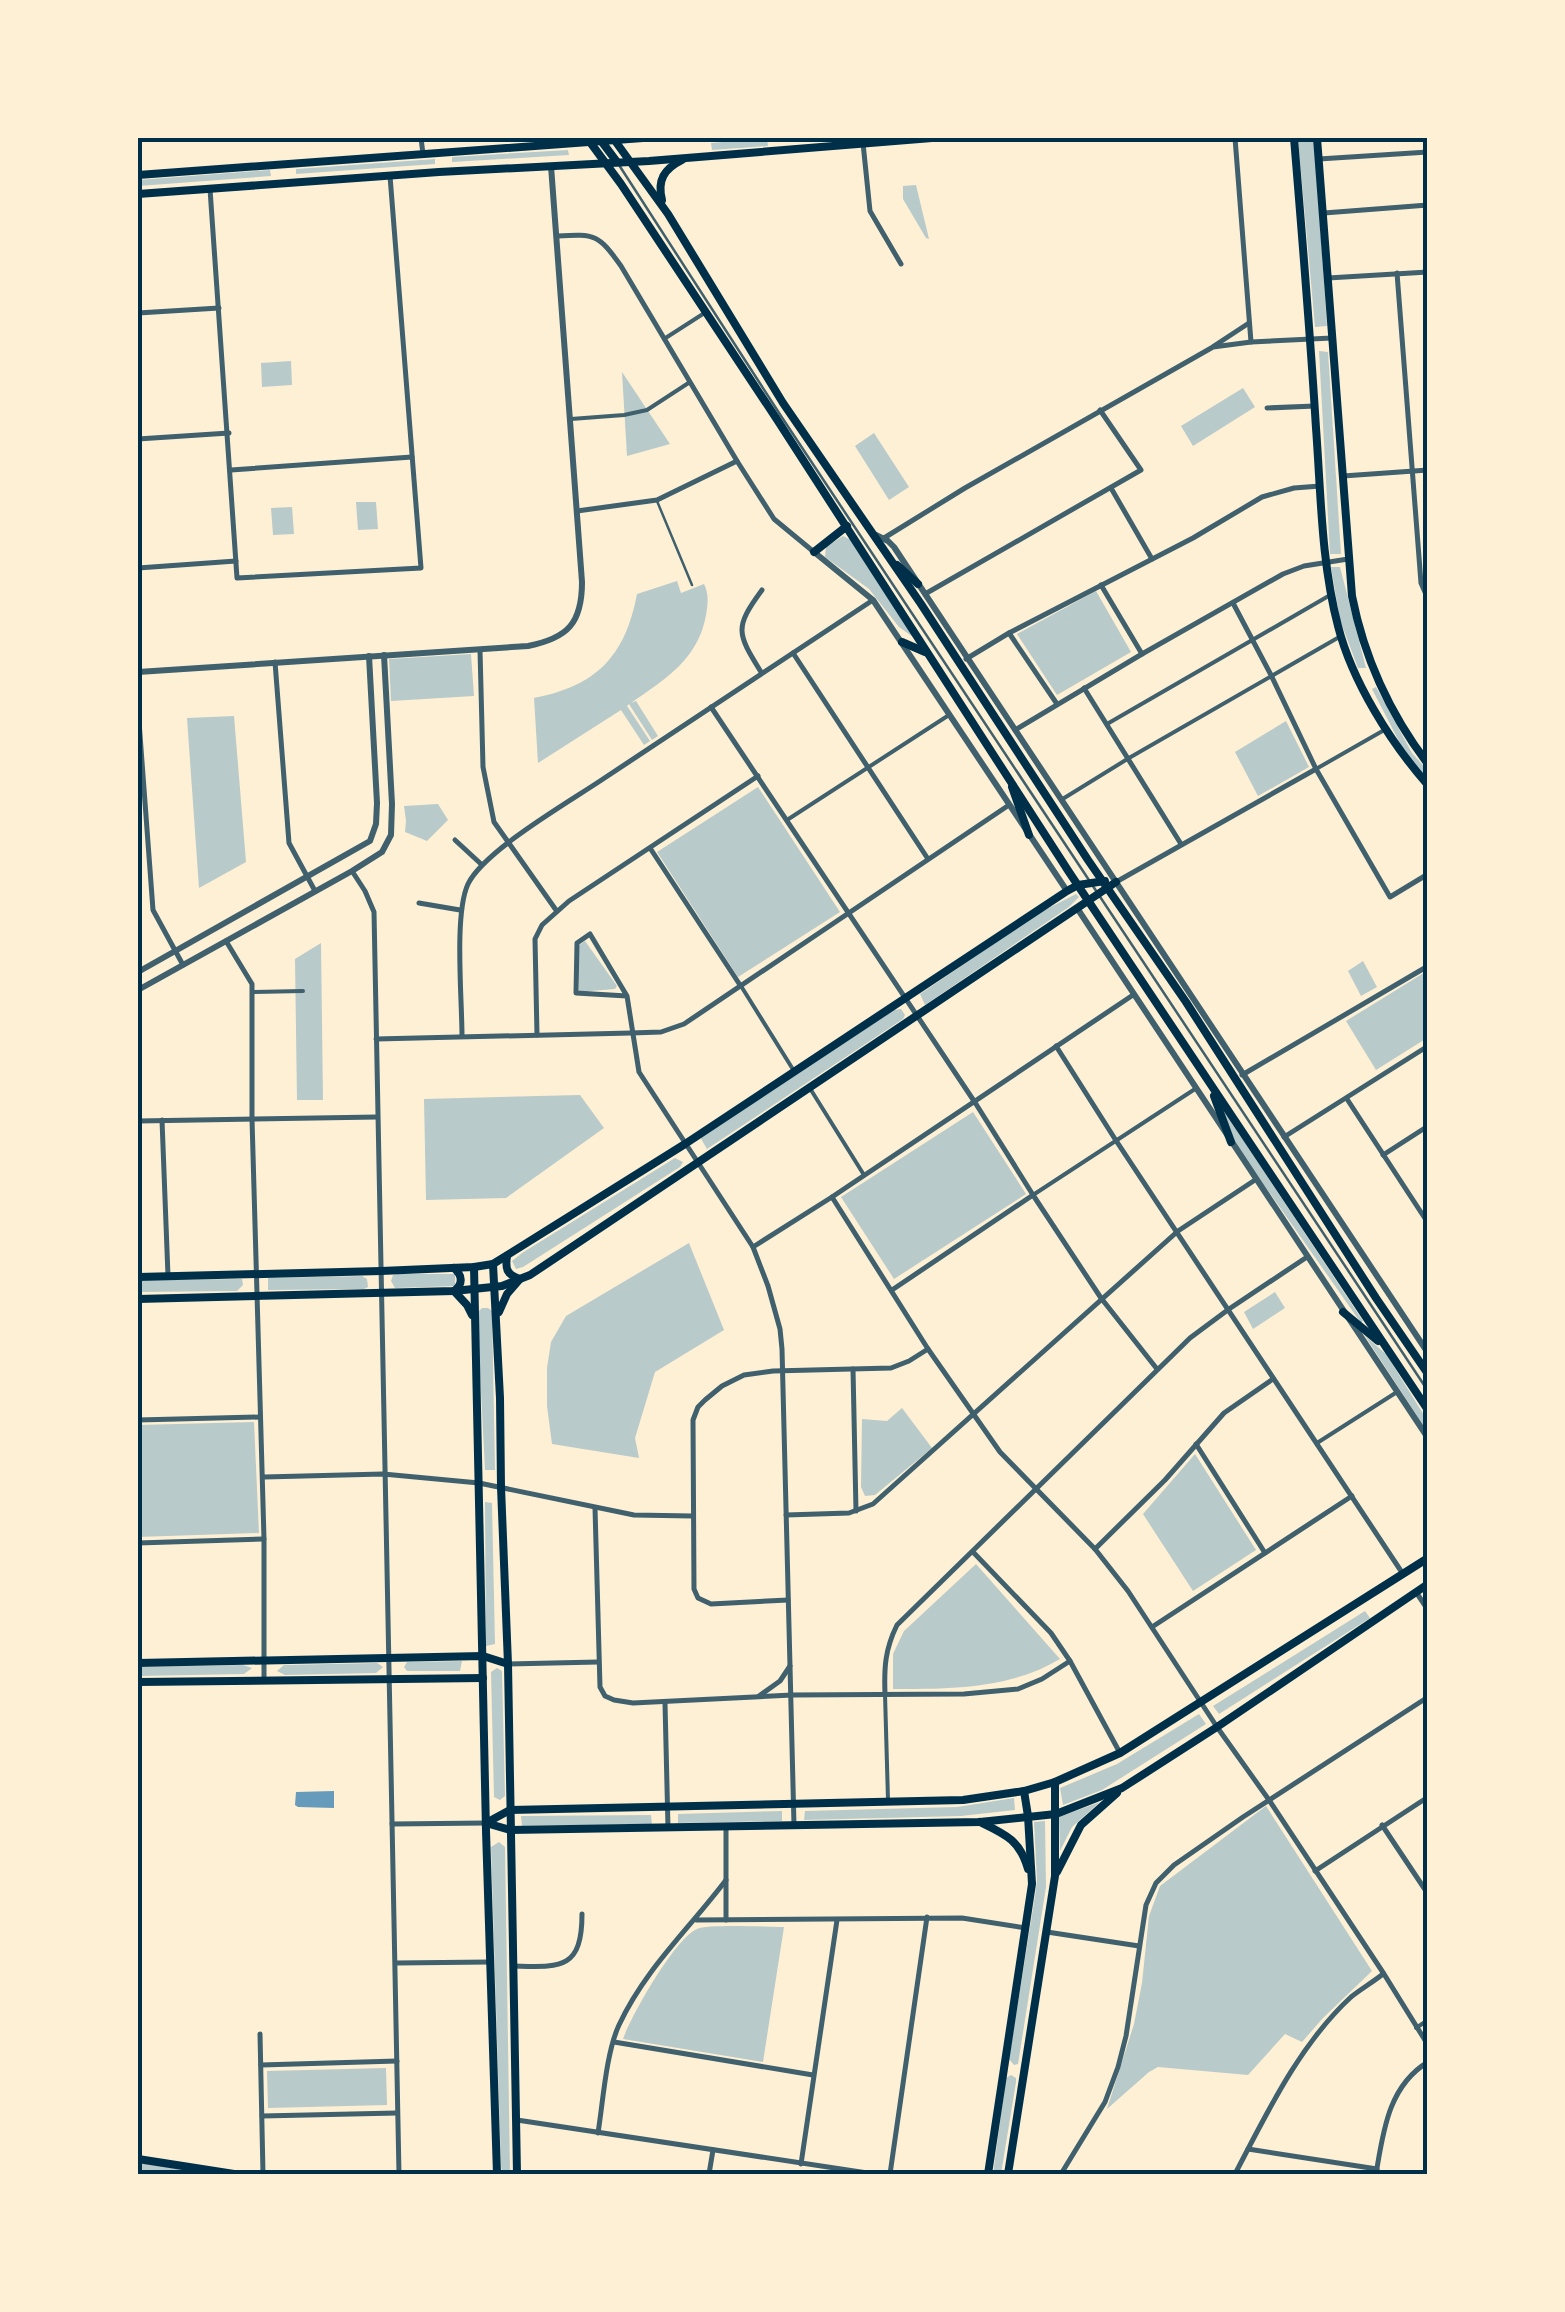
<svg xmlns="http://www.w3.org/2000/svg" width="1565" height="2312" viewBox="0 0 1565 2312" font-family="'Times New Roman',serif">
<style>
.green{fill:#b9caca}
.water{fill:#669bbc}
.lines{fill:none;stroke-linecap:round;stroke-linejoin:round}
.service{stroke:#3f606c;stroke-width:2.5}
.pedestrian{stroke:#3f606c;stroke-width:4}
.minor{stroke:#3f606c;stroke-width:5}
.tertiary{stroke:#3f606c;stroke-width:6}
.secondary{stroke:#003049;stroke-width:8}
.primary{stroke:#003049;stroke-width:8}
.neatline{fill:none;stroke:#003049;stroke-width:4}
</style>
<rect width="100%" height="100%" fill="#fdf0d5"/>
<g class="green">
<polygon points="767,138 768,146 712,150 711,143"/>
<polygon points="1298,138 1314,138 1327,326 1315,327"/>
<polygon points="568,150 569,155 452,162 452,157"/>
<polygon points="435,159 435,164 296,174 296,169"/>
<polygon points="270,170 271,176 138,186 138,180"/>
<polygon points="916,185 929,239 926,238 903,199 903,186"/>
<polygon points="1319,351 1328,352 1341,554 1330,554"/>
<polygon points="291,361 292,385 262,387 261,363"/>
<polygon points="622,372 670,444 627,456"/>
<polygon points="1243,388 1255,407 1193,446 1181,426"/>
<polygon points="874,433 909,487 889,500 855,446"/>
<polygon points="356,502 376,502 378,529 358,530"/>
<polygon points="292,507 294,534 273,535 271,508"/>
<polygon points="843,536 851,540 913,637 899,627 869,589 825,557 826,547"/>
<polygon points="1331,567 1340,567 1366,668 1358,668 1340,620"/>
<path d="M677 581 681 593 704 584C709 594 708 604 706 615 698 660 665 679 631 703L636 701 658 736 652 740 629 704 627 706 650 741 644 745 621 710 538 763 534 698C596 686 625 657 637 594Z"/>
<polygon points="1096,591 1131,652 1057,695 1017,634"/>
<polygon points="471,654 474,696 391,701 389,659"/>
<polygon points="1376,687 1412,753 1427,770 1427,780 1405,753 1372,689"/>
<polygon points="234,716 246,862 199,888 187,718"/>
<polygon points="1286,721 1309,767 1258,796 1235,752"/>
<polygon points="758,787 840,912 738,977 657,852"/>
<polygon points="438,804 448,820 427,841 405,832 406,821 404,806"/>
<polygon points="1076,894 1079,897 1069,907 925,1005 920,994 1041,912"/>
<polygon points="585,941 617,986 615,989 579,992 578,946"/>
<polygon points="321,943 323,1100 297,1100 295,959"/>
<polygon points="1363,961 1377,987 1361,996 1348,971"/>
<polygon points="1427,971 1427,1038 1376,1070 1346,1021"/>
<polygon points="901,1009 905,1015 903,1019 707,1149 700,1137 894,1010"/>
<polygon points="580,1095 604,1128 506,1198 426,1200 424,1099"/>
<polygon points="1223,1110 1363,1321 1361,1323 1234,1142"/>
<polygon points="973,1112 1026,1194 894,1279 841,1197"/>
<polygon points="675,1158 683,1162 680,1167 523,1267 516,1269 512,1261 522,1253"/>
<polygon points="689,1243 724,1330 655,1372 635,1438 639,1458 552,1444 547,1406 547,1368 551,1342 566,1316"/>
<polygon points="397,1274 455,1274 455,1286 395,1288 391,1281 393,1275"/>
<polygon points="362,1276 367,1279 368,1287 364,1289 268,1290 268,1278"/>
<polygon points="242,1279 243,1285 237,1291 138,1292 138,1280"/>
<polygon points="1275,1292 1285,1308 1253,1329 1244,1312"/>
<polygon points="482,1308 488,1308 492,1311 495,1470 485,1470 477,1313"/>
<polygon points="1365,1336 1386,1354 1427,1420 1427,1431"/>
<polygon points="902,1408 932,1448 875,1495 865,1496 861,1487 862,1419 887,1421"/>
<polygon points="254,1422 259,1533 138,1537 138,1425"/>
<polygon points="1195,1454 1256,1550 1193,1591 1143,1514"/>
<polygon points="485,1502 492,1503 495,1644 486,1646"/>
<path d="M976 1564 1060 1659C1010 1689 950 1689 893 1689V1654L904 1631Z"/>
<polygon points="1365,1611 1370,1618 1219,1714 1213,1706"/>
<polygon points="462,1661 460,1671 407,1671 404,1667 407,1662"/>
<polygon points="377,1663 383,1667 376,1673 285,1675 277,1671 284,1665"/>
<polygon points="243,1665 252,1668 244,1674 138,1676 138,1667"/>
<polygon points="497,1668 502,1671 505,1796 500,1800 494,1797 491,1672"/>
<polygon points="1199,1714 1206,1724 1102,1790 1063,1805 1060,1788 1117,1764"/>
<polygon points="1014,1798 1015,1810 961,1816 804,1820 805,1811 957,1807"/>
<polygon points="1100,1802 1072,1827 1060,1851 1059,1817"/>
<polygon points="1266,1806 1372,1971 1323,2018 1302,2042 1285,2034 1248,2075 1158,2067 1149,2072 1107,2109 1134,2024 1142,1983 1149,1916 1160,1886"/>
<polygon points="782,1811 782,1821 678,1823 678,1814"/>
<polygon points="651,1815 652,1824 522,1826 521,1816"/>
<polygon points="1045,1821 1046,1887 1018,2064 1014,2065 1009,2059 1035,1896 1037,1880 1034,1822"/>
<polygon points="499,1842 505,1847 510,2174 502,2174 501,2165 491,1847"/>
<path d="M784 1927 763 2062 623 2039C631 2016 675 1938 697 1929 708 1924 768 1927 784 1927Z"/>
<polygon points="386,2068 387,2105 268,2108 267,2071"/>
<polygon points="1011,2075 1016,2078 1016,2082 1001,2174 993,2174 1006,2078"/>
<polygon points="138,2162 209,2174 160,2174 138,2171"/>
</g>
<polygon class="water" points="334,1791 334,1808 298,1807 295,1805 296,1792"/>
<g class="lines">
<g class="service">
<polyline points="619,165 781,416 1428,1391"/>
<polyline points="657,501 692,585"/>
</g>
<g class="pedestrian">
<polyline points="664,339 706,312"/>
<polyline points="571,419 624,415 647,410 690,382"/>
<polyline points="1107,724 1332,594"/>
<polyline points="1316,769 1386,729"/>
<polyline points="1061,800 1129,758 1341,636"/>
<polyline points="787,820 949,715"/>
<polyline points="741,986 794,1071"/>
<polyline points="252,992 303,991"/>
<polyline points="811,1090 864,1175"/>
<polyline points="1033,1195 1195,1089"/>
<polyline points="1317,1443 1397,1392"/>
<polyline points="885,1694 888,1800"/>
<polyline points="1416,2028 1428,2020"/>
</g>
<g class="minor">
<polyline points="421,138 423,154"/>
<polyline points="1235,138 1251,342"/>
<polyline points="863,143 870,211 901,264"/>
<polyline points="1319,159 1428,152"/>
<polyline points="210,189 237,578 421,568 390,176"/>
<polyline points="1324,213 1428,205"/>
<path d="M557 236C596 234 598 234 621 266L737 461 774 519 814 552"/>
<polyline points="1397,273 1421,583 1428,599"/>
<polyline points="1328,278 1428,272"/>
<polyline points="138,313 219,308"/>
<polyline points="1214,346 1249,323"/>
<polyline points="1267,408 1315,406"/>
<polyline points="138,439 229,433"/>
<polyline points="231,470 412,457"/>
<polyline points="1343,476 1428,470"/>
<polyline points="1111,488 1152,559"/>
<polyline points="577,511 657,500 737,461"/>
<polyline points="884,538 965,488 1213,347 1251,342 1332,338"/>
<polyline points="138,568 236,561"/>
<polyline points="1101,585 1142,654"/>
<polyline points="925,594 1141,470 1100,410"/>
<polyline points="1233,603 1271,675 1316,769 1390,897 1428,874"/>
<polyline points="1009,633 1057,704"/>
<polyline points="480,650 483,767 494,822 556,910"/>
<polyline points="793,653 928,859"/>
<polyline points="966,659 1009,633 1193,538 1262,497 1294,488 1320,486"/>
<polyline points="275,662 289,843 315,891"/>
<path d="M761 672C737 633 734 628 762 590"/>
<polyline points="1084,688 1181,844"/>
<polyline points="711,707 976,1104 1033,1195 1101,1298 1157,1369"/>
<polyline points="138,708 153,910 183,965"/>
<polyline points="1015,730 1142,654 1283,574 1304,566 1348,559"/>
<polyline points="455,840 481,864"/>
<polyline points="650,848 740,985"/>
<polyline points="352,871 365,891 374,912 399,2174"/>
<polyline points="1116,882 1316,769"/>
<polyline points="419,903 460,910"/>
<polyline points="226,941 252,984 252,1119 264,1539 264,1680"/>
<polyline points="627,996 576,993 577,943 590,934 627,996 639,1072 753,1247 768,1286 780,1329 782,1349 794,1825"/>
<polyline points="537,1035 535,939 542,925 569,901 758,776"/>
<path d="M462 1036C462 998 454 914 468 884 484 851 567 803 600 781 691 720 782 660 873 600"/>
<polyline points="376,1039 631,1033 661,1032 684,1024 1009,805"/>
<polyline points="1056,1046 1115,1139 1403,1574"/>
<polyline points="1242,1075 1428,966"/>
<polyline points="1347,1099 1428,1223"/>
<polyline points="162,1120 168,1276"/>
<polyline points="138,1121 377,1117"/>
<polyline points="1284,1137 1428,1046"/>
<polyline points="1383,1155 1428,1126"/>
<polyline points="832,1197 928,1349 1000,1452 1095,1549 1128,1591 1217,1727 1269,1800 1384,1974 1428,2045"/>
<polyline points="753,1247 832,1197 1133,995"/>
<polyline points="892,1290 1033,1195"/>
<polyline points="853,1369 856,1511"/>
<polyline points="138,1420 260,1417"/>
<polyline points="1196,1444 1265,1553"/>
<polyline points="264,1477 383,1474 479,1483 634,1515 692,1516"/>
<polyline points="595,1508 600,1687 605,1696 614,1700 633,1703 792,1695 964,1694 1018,1689 1042,1679 1070,1661"/>
<polyline points="786,1515 849,1513 873,1504 1178,1231 1255,1180"/>
<polyline points="138,1543 264,1539"/>
<polyline points="1095,1549 1165,1480 1224,1413 1273,1379"/>
<polyline points="973,1552 1051,1633 1070,1661 1120,1753"/>
<polyline points="1416,1592 1428,1610"/>
<polyline points="788,1600 711,1604 698,1598 694,1589 693,1420 698,1407 705,1400 722,1386 744,1375 773,1371 891,1368 909,1361 928,1349"/>
<polyline points="1152,1627 1352,1496"/>
<polyline points="508,1664 598,1662"/>
<path d="M885 1694C884 1668 885 1649 897 1625L1190 1338 1229 1309 1307 1257"/>
<polyline points="759,1696 780,1681 790,1666"/>
<polyline points="665,1703 668,1828"/>
<polyline points="392,1824 486,1823"/>
<polyline points="1382,1825 1428,1894"/>
<polyline points="726,1828 726,1920"/>
<polyline points="1315,1871 1428,1797"/>
<polyline points="696,1920 962,1918 1026,1928"/>
<polyline points="1047,1932 1139,1946"/>
<polyline points="396,1963 490,1962"/>
<path d="M513 1966C559 1967 582 1971 582 1914"/>
<polyline points="260,2034 263,2174"/>
<polyline points="614,2042 813,2075"/>
<polyline points="261,2065 397,2061"/>
<polyline points="262,2116 397,2113"/>
<polyline points="517,2120 874,2174"/>
<path d="M598 2133C603 2102 606 2053 619 2025 645 1969 689 1929 726 1880"/>
<polyline points="1248,2149 1377,2169"/>
<polyline points="801,2164 837,1920"/>
<polyline points="709,2174 713,2150"/>
<polyline points="890,2174 927,1917"/>
<polyline points="1061,2174 1105,2102 1118,2067 1126,2036 1146,1905 1156,1883 1174,1865 1243,1817 1428,1697"/>
<path d="M1235 2174C1267 2113 1299 2045 1351 1997 1361 1989 1373 1982 1383 1974"/>
<path d="M1376 2174C1383 2133 1388 2086 1428 2062"/>
</g>
<g class="tertiary">
<polyline points="876,535 888,541 894,547 1428,1353"/>
<polyline points="814,552 873,600 1067,891"/>
<path d="M138 672 528 646C568 638 582 623 582 582L551 166"/>
<polyline points="1077,908 1428,1438"/>
<polyline points="138,972 370,841 376,824 377,803 369,656"/>
<polyline points="138,990 352,871 382,852 391,835 392,804 384,655"/>
</g>
<g class="secondary">
<path d="M1294 138C1302 234 1310 331 1316 428 1321 494 1321 561 1338 626 1352 681 1390 742 1428 785"/>
<path d="M1317 138 1352 596C1364 657 1390 714 1428 764"/>
<polyline points="493,1264 500,1398 501,1487 508,1664 517,2174"/>
<polyline points="474,1267 486,1831 497,2174"/>
<path d="M454 1268C463 1276 463 1284 454 1291L467 1305 472 1315"/>
<polyline points="138,1277 381,1271 474,1267 493,1264 685,1144 1067,891 1078,885 1105,881"/>
<polyline points="138,1299 454,1291 502,1286 530,1275 1116,882"/>
<path d="M499 1312 507 1294 520 1279C507 1275 505 1269 507 1256"/>
<polyline points="138,1663 483,1656 508,1664"/>
<polyline points="138,1682 483,1678"/>
<path d="M980 1822C1005 1834 1020 1840 1028 1869"/>
<polyline points="486,1823 510,1830 980,1822 1056,1814 1122,1788 1217,1727 1428,1584"/>
<polyline points="486,1823 510,1810 963,1800 1024,1791 1055,1782 1120,1753 1428,1558"/>
<polyline points="1057,1872 1081,1825 1117,1793"/>
<polyline points="988,2174 1032,1884 1028,1816 1024,1791"/>
<polyline points="1008,2174 1055,1876 1055,1782"/>
</g>
<g class="primary">
<polyline points="587,138 621,184 776,418 1069,872 1428,1410"/>
<polyline points="599,138 617,162"/>
<polyline points="613,138 668,214 783,403 921,604 1088,860 1186,1002 1376,1298 1428,1374"/>
<polyline points="138,175 643,138"/>
<polyline points="138,194 439,172 649,161 932,138"/>
<path d="M662 200C657 180 664 169 682 160"/>
<polyline points="814,552 847,526"/>
<polyline points="897,565 918,584"/>
<polyline points="902,642 925,652"/>
<polyline points="1012,787 1029,835"/>
<polyline points="1214,1096 1231,1142"/>
<polyline points="1343,1312 1378,1341"/>
<polyline points="138,2159 234,2174"/>
</g>
</g>
<rect width="1565" height="2312" fill="none" stroke="#fdf0d5" stroke-width="280"/>
<rect x="140" y="140" width="1285" height="2032" class="neatline"/>
</svg>
